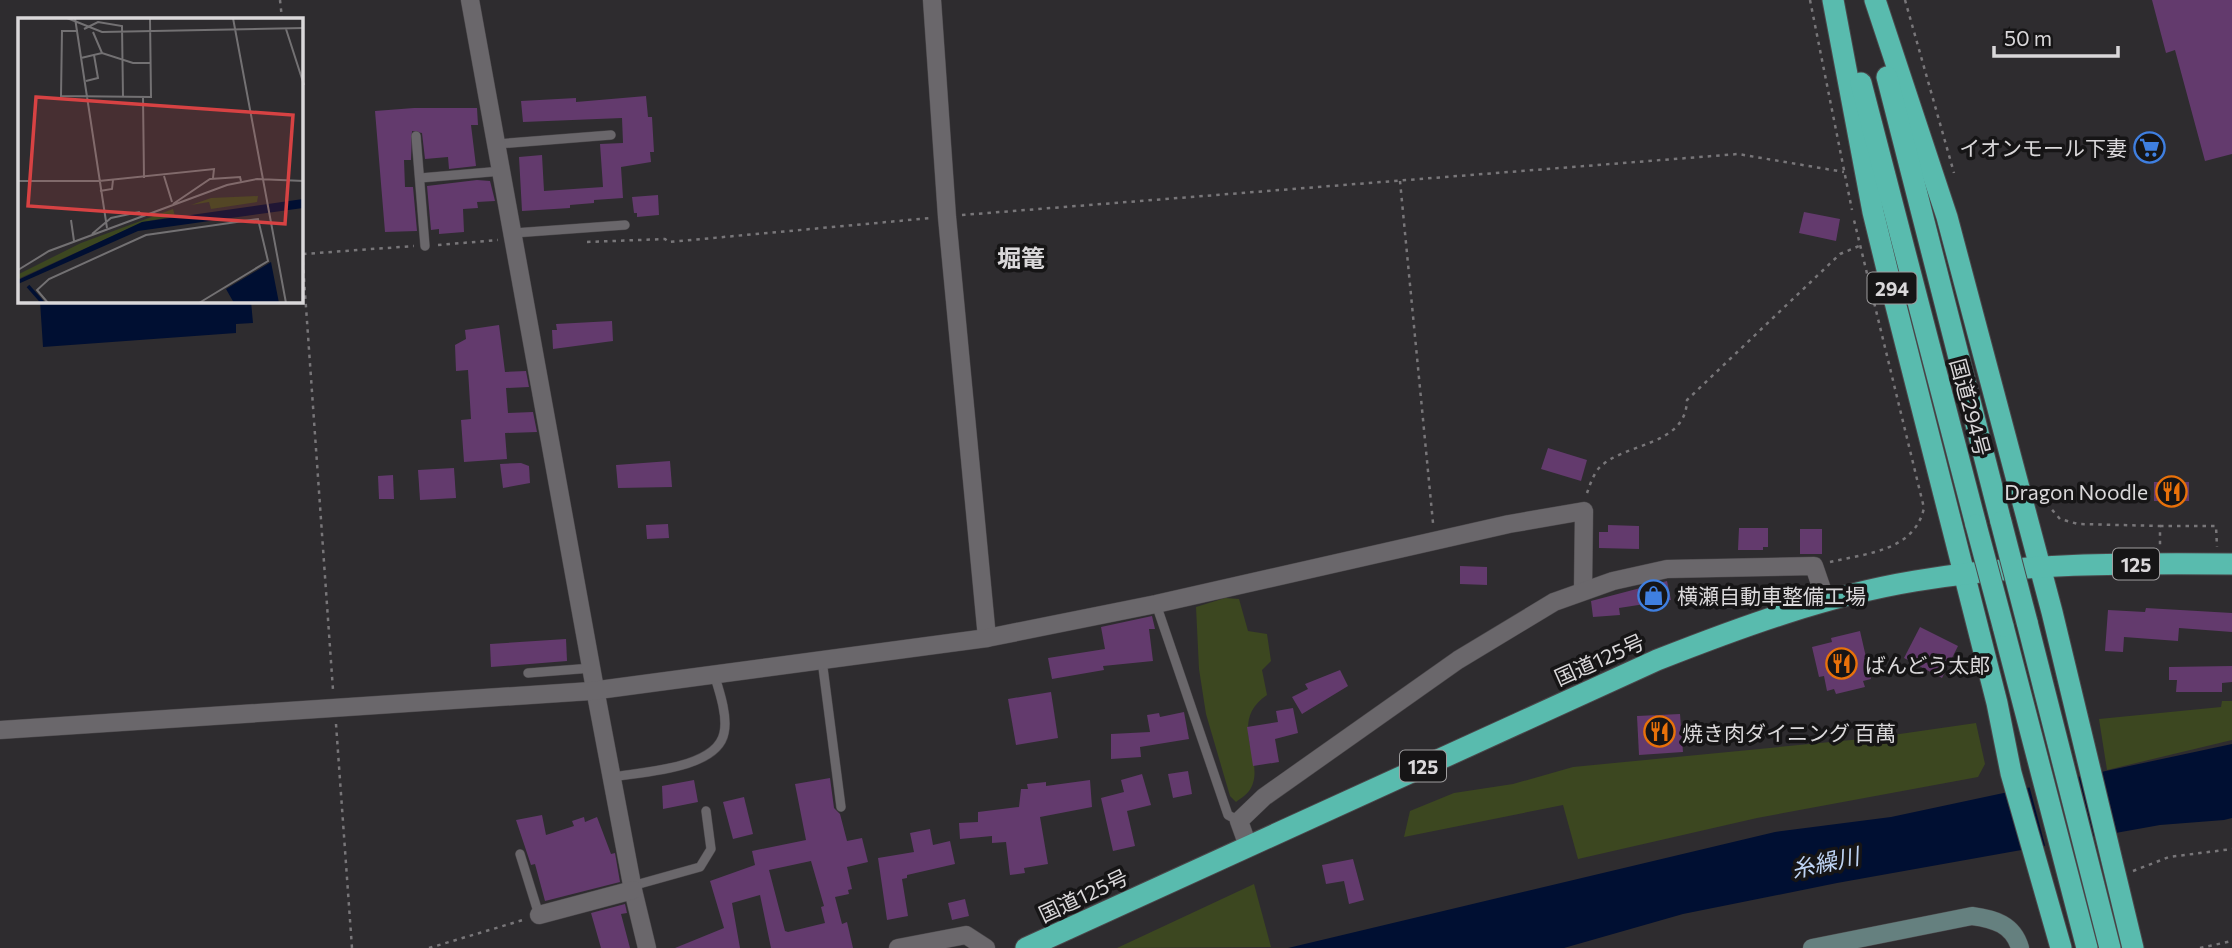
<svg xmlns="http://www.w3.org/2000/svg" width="2232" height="948" viewBox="0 0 2232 948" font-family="Commissioner,'Noto Sans JP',sans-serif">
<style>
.green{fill:#3c4720}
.water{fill:#000f32}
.pier{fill:#2e2c2f}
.building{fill:#633a6d;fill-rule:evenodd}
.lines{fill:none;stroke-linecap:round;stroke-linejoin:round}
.lane-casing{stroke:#4a474a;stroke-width:10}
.street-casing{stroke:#4a474a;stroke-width:19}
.secondary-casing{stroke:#4a474a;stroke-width:19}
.highway-casing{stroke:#4a474a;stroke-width:23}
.path{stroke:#787679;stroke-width:2.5;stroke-dasharray:3.5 5;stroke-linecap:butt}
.lane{stroke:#6a676b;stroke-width:9}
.street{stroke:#6a676b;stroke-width:18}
.secondary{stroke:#65807f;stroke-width:18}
.highway{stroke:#59bbae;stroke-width:21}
.highway-bridge-casing{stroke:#4a474a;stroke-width:23;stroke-linecap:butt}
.highway-bridge{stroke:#59bbae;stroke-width:21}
.labels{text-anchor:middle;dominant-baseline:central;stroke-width:7;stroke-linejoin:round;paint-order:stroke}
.shield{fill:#161516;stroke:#9f9e9f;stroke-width:2}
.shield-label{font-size:19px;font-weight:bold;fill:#dad8da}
.poi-label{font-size:21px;fill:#dad8da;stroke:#161516;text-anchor:start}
.street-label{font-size:21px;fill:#dad8da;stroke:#161516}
.water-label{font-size:23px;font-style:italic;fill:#bed3f3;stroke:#161516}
.quarter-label{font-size:24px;font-weight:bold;fill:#dad8da;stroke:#161516}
.inset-river{fill:none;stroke:#000f32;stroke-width:3.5}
.inset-road{fill:none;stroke:#737173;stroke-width:2}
.view{fill:#d74243;fill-opacity:0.15;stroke:#d74243;stroke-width:3.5}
.inset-edge{fill:none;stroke:#dad8da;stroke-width:3.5}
</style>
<rect width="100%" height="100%" fill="#2e2c2f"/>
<g class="green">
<path d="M1225 598 1239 599 1248 631 1267 634 1271 661 1262 670 1267 695C1225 723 1269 763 1249 791 1246 795 1240 799 1236 802L1230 796 1206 714 1199 669 1196 607Z"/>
<polygon points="2222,701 2232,701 2232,740 2107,770 2099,719 2221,707"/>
<polygon points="1976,723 1985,764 1978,777 1757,818 1578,859 1563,805 1404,837 1410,811 1454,793 1513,784 1573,767 1872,738"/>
<polygon points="1254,884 1271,947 1117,948"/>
</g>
<g class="water">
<polygon points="40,301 251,301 253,323 236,324 236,333 43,347"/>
<polygon points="2232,744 2232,818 2224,820 2160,825 1837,883 1683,914 1564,948 1288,948 1775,832 1891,817"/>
</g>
<polygon class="pier" points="2078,775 2095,841 2046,849 2029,785"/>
<g class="building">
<polygon points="2152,0 2232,0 2232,154 2205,161 2175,50 2166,53"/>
<polygon points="646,96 648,117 652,117 654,152 650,152 651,162 621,167 623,198 594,200 594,203 570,205 570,208 522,211 519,157 542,155 544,191 603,187 600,144 623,143 622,118 523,122 521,101 576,98 576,102"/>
<polygon points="414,108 477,108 478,125 471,125 476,166 449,169 448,157 425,159 422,133 412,131 411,160 404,160 405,187 413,187 417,231 385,232 375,111"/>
<polygon points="477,180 490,181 495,201 477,202 478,208 463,209 464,232 439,234 439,229 431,230 427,186"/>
<polygon points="658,195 659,215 637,217 637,213 634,213 632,197"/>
<polygon points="1804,212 1840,219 1836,241 1799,233"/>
<polygon points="612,321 613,341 553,349 552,330 557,330 556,324"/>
<polygon points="499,325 505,372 526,371 529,387 506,388 508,413 533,412 537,432 505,433 507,459 464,462 461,420 471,419 468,370 456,371 455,345 466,339 465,330"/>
<polygon points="1548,448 1587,460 1581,481 1541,469"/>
<polygon points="670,461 672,487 618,488 616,465"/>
<polygon points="521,463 529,466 530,483 503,488 500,464"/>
<polygon points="454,468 456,498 420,500 418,470"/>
<polygon points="393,475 394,499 379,499 378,476"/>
<rect x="2154" y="482" width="35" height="19"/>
<polygon points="668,524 669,538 647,539 646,525"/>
<polygon points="1608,525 1639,526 1639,549 1599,548 1599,532 1608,532"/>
<polygon points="1739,528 1768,528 1768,547 1763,547 1763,550 1738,550"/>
<rect x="1800" y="529" width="22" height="25"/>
<polygon points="1460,566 1487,567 1487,585 1460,584"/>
<polygon points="1667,581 1671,600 1619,608 1620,615 1593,617 1591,601"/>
<polygon points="2146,608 2232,613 2232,632 2179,628 2178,641 2124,637 2123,652 2105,651 2108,610 2145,612"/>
<polygon points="1152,616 1155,629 1149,629 1153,661 1103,666 1104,670 1052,679 1048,658 1105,649 1101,627"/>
<polygon points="1920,627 1958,646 1942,678 1904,658"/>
<polygon points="1860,631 1871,679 1863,681 1865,687 1836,694 1834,689 1827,691 1824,676 1819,677 1812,647 1832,642 1831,638"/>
<polygon points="566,639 567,661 491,667 490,644"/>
<polygon points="2232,666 2232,682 2222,683 2222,692 2176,692 2177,680 2169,680 2169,667"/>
<polygon points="1340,670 1348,686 1302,714 1292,697 1308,689 1305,684"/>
<polygon points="1051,692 1058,738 1016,745 1008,699"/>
<polygon points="1293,708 1298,733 1275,739 1279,762 1253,766 1247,727 1278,722 1276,711"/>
<polygon points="1184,712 1189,739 1140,747 1141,757 1111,759 1111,734 1150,732 1147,715 1159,713 1160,717"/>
<polygon points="1680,714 1683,752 1639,755 1637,716"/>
<polygon points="1188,771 1192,794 1173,798 1168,774"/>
<polygon points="1142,774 1151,805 1127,811 1135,846 1113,851 1101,798 1124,792 1121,780"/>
<path d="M830 778 834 808 840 814 847 841 862 838 868 862 847 867 852 889 848 890 849 894 835 897 842 924 847 922 853 948H771L760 895 732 903 740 948H675L724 928 710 881 755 865 752 851 806 840 795 784ZM811 861 824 906 821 907 825 923 788 932 785 931 769 870Z"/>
<polygon points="694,780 698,802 663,809 662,786"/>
<polygon points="1090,780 1092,807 1040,817 1048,864 1024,868 1025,873 1010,875 1006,842 992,843 992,836 960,839 959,823 978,822 978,812 1019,807 1021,789 1028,789 1027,784 1046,782 1046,786"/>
<polygon points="744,797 753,834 733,839 723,802"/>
<polygon points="542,815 546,835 574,826 572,821 584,817 585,822 597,817 611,854 615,853 620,882 545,901 535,864 531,865 516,820"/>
<polygon points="930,829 933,845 950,841 955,864 907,875 907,878 902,879 908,916 887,920 878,858 914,852 910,833"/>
<polygon points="1353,859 1364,900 1349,904 1344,881 1326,884 1322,865"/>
<polygon points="965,899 969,916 952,920 948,903"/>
<polygon points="625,904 627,913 621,914 630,948 601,948 591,913"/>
</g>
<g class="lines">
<defs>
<g id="lane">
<polyline points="416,136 425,246"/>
<polyline points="497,144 611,135"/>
<polyline points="420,178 502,171"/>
<polyline points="514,233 625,225"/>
<polyline points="1156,604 1228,815 1239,821"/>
<polyline points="822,660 841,807"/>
<polyline points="528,673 592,668"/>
<path d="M612 777C641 772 717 769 724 733 728 716 719 690 714 674"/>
<polyline points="520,854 539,915"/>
<polyline points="632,886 700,867 711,849 706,811"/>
</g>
<g id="street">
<polyline points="470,0 595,689 633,890 647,948"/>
<polyline points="932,0 947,217 987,638"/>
<polyline points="0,730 591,691 987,638 1156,604 1509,524 1584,511 1583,590"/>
<polyline points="1248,846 1239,821 1264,797 1458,660 1554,602 1613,581 1667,569 1814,566 1826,601"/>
<polyline points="539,915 633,890"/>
<polyline points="898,948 966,935 986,948"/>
</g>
<path id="secondary" d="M1812 948 1972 916C1994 919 2013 924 2020 948"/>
<g id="highway">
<polyline points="1833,0 1873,212 1895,302 1997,703 2011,773 2061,948"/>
<polyline points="1875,0 1947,217 2052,612 2133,948"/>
<polyline points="1887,77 2001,522"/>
<polyline points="1861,83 1976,525"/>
<polyline points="2027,622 2110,948"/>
<polyline points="2003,626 2087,948"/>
<path d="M1026 948 1657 660C1741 627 1825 596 1915 581 2019 563 2127 563 2232 564"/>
</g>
</defs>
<use href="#lane" class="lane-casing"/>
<use href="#street" class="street-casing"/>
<use href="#secondary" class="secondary-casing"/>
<use href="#highway" class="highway-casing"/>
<g class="path">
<polyline points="280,0 282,19"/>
<polyline points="1810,0 1852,210"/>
<polyline points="1905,0 1954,173"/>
<polyline points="1400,181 1433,523"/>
<polyline points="962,215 1738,154 1844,172"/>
<polyline points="301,236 333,690"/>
<polyline points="587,242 665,239 669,242 931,218"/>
<polyline points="438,245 498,240"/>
<polyline points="303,254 414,246"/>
<path d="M1587 493C1590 485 1593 475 1599 468 1624 442 1686 447 1687 400L1840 254 1859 246"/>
<polyline points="2041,497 2060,519 2078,524 2160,526 2160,547"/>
<polyline points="2160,526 2216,526 2217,547"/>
<path d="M1830 562C1868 553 1914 551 1924 508L1854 220"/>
<polyline points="336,724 352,948"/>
<polyline points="2133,871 2169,857 2232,849"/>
<polyline points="429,948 523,920"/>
<polyline points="2200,948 2232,941"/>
</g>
<use href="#lane" class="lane"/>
<use href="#street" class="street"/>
<use href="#secondary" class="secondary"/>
<use href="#highway" class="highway"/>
<defs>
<g id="highway-bridge">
<polyline points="2001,522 2027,622"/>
<polyline points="1976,525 2003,626"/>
</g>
</defs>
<use href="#highway-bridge" class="highway-bridge-casing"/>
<use href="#highway-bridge" class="highway-bridge"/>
</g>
<defs>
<symbol id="supermarket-ring" viewBox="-11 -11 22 22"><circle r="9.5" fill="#161516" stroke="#3f7fe0" stroke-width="1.5"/><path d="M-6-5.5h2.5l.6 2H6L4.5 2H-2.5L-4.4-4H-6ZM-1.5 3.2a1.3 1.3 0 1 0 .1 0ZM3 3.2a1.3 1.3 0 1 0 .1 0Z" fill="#3f7fe0"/></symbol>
<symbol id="restaurant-ring" viewBox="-11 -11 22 22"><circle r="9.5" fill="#161516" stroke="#e8710a" stroke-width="1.5"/><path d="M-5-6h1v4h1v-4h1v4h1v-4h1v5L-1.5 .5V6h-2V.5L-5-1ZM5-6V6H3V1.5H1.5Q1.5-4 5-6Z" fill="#e8710a"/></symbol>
<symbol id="shop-ring" viewBox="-11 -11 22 22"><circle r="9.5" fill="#161516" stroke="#3f7fe0" stroke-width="1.5"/><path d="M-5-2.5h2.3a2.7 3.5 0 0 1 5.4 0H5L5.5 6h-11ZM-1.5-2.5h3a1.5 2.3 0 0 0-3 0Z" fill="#3f7fe0"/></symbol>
</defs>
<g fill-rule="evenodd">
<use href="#supermarket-ring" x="2132" y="130" width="35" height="35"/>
<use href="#restaurant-ring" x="2154" y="474" width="35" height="35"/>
<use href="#shop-ring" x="1636" y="578" width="35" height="35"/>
<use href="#restaurant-ring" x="1824" y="646" width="35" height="35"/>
<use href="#restaurant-ring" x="1642" y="714" width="35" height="35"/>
</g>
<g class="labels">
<g class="shield">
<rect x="1867.5" y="272.5" width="49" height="31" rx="5"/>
<rect x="2113" y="548.5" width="46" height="31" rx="5"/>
<rect x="1400" y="750.5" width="46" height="31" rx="5"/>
</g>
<g class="shield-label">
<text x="1892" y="288">294</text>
<text x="2136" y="564">125</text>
<text x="1423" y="766">125</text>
</g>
<g class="poi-label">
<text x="2127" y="147" text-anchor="end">イオンモール下妻</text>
<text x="2148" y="491" text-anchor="end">Dragon Noodle</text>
<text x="1677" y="595">横瀬自動車整備工場</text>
<text x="1865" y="664">ばんどう太郎</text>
<text x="1682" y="732">焼き肉ダイニング 百萬</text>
</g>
<g class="street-label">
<text transform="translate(1971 407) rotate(75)">国道294号</text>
<text transform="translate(1599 659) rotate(-24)">国道125号</text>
<text transform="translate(1083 895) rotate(-25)">国道125号</text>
</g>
<g class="water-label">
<text transform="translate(1825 862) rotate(-12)">糸繰川</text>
</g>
<g class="quarter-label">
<text x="1021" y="257">堀篭</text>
</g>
</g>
<g transform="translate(18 18)">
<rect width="285" height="285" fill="#2e2c2f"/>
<path d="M240 178 239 184 193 191 191 184 173 187 193 180ZM155 191 157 198 125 204 0 261 1 256 63 225Z" fill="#3c4720"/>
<path d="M285 181V190L120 213 0 266V262L124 204ZM253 244 261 285H216L208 271Z" fill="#000f32"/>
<path class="inset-river" d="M10 268 25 285"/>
<path class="inset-road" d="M49 0 84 14 286 10M57 0 89 210M215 0 268 285M66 11 80 4 104 8 105 79M268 11 286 67M60 13H44L43 78 133 79 132 0M75 14 84 35M63 40 84 35 115 45H132M68 63 80 60 76 37M125 79 126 160M146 158 154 184M0 163H81L196 151 195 160M82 173 94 171 95 162M155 186 192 161 222 159 223 163M53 202 56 223M74 216 93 200 121 194 125 198M0 252 31 233 209 167 239 161 286 163M30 285 19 272 31 261 128 217 240 201 250 243 181 285"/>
<path class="view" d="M18 79 275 97 267 206 10 188Z"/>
<rect width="285" height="285" class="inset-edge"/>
</g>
<path d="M1994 46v10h124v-10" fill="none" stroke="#dad8da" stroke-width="3.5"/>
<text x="2004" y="46" font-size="21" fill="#dad8da" stroke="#161516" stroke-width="5" paint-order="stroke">50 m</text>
</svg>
